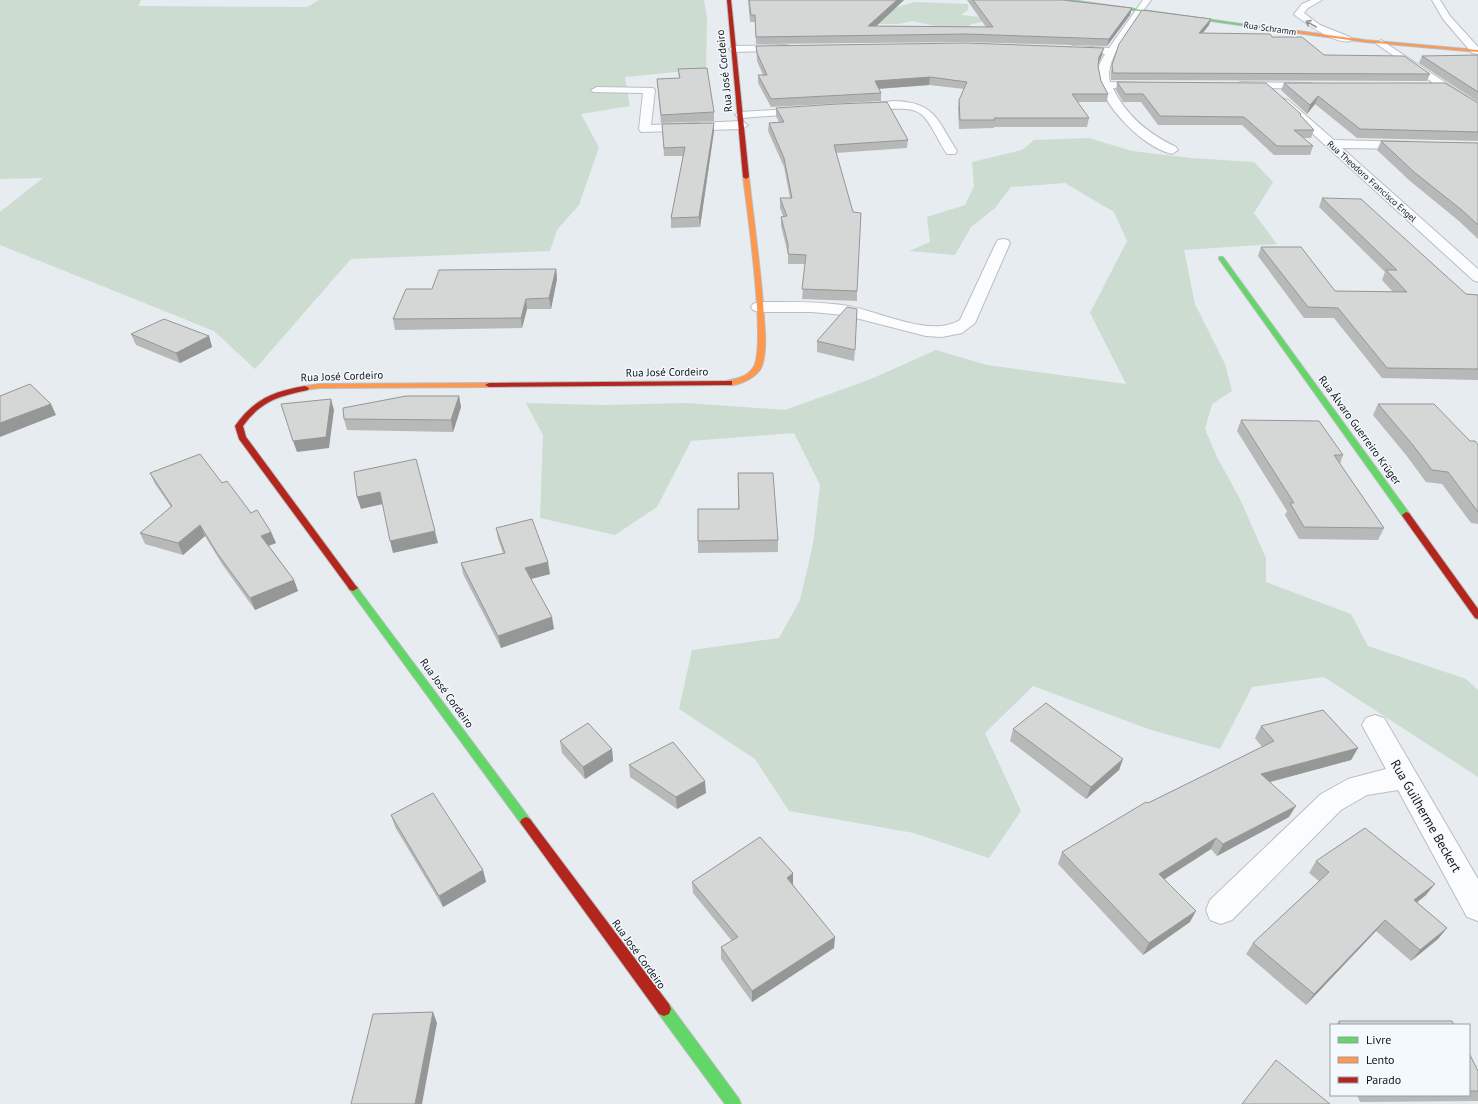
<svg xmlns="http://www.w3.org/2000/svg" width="1478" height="1104" viewBox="0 0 1478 1104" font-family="'PT Sans',sans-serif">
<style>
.green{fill:#ccdcd1}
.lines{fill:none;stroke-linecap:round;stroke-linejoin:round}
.street-casing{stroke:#babec2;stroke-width:2}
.fast-casing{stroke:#babec2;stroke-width:2}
.slow-casing{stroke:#babec2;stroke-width:2}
.jam-casing{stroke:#babec2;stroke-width:2}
.street{fill:#fbfcfd;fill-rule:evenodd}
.fast{fill:#63d668;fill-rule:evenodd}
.slow{fill:#ff974d;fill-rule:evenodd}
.jam{fill:#b3261e;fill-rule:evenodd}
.wall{fill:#b7b8b8}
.shaded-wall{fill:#959696}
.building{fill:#d5d6d6;stroke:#959696}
.oneway{stroke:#929496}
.labels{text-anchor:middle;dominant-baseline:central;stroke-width:3;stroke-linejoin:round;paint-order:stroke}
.far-street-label{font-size:9px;fill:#121518;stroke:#f4f9fe}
.street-label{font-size:11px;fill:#121518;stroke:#f4f9fe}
.near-street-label{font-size:13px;fill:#121518;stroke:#f4f9fe}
</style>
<rect width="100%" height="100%" fill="#e7ecf1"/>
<g class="green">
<polygon points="0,0 141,0 138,6 307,7 319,0 704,0 707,18 706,69 625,77 630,106 581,114 599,147 579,205 557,230 550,251 351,259 255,369 214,331 0,245 0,212 43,178 0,179"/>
<polygon points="876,0 872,7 897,7 915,2 968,4 968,10 961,15 990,18 994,20 971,24 968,28 944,28 913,21 899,24 810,24"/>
<polygon points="1089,138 1132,151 1191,158 1254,162 1273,182 1254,213 1277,244 1184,250 1195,304 1225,364 1232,391 1212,404 1205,429 1217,457 1240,499 1266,558 1266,582 1351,614 1368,646 1466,679 1478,690 1478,777 1324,677 1252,687 1220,749 1151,730 1033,686 985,733 1021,811 989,858 914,833 789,811 755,759 679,709 692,650 779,638 800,600 813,544 820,485 794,433 691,441 657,507 615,535 540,518 543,435 526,403 603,405 686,403 785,410 871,379 936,350 987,365 1126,384 1090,313 1127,241 1114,212 1065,183 1011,187 995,208 971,227 955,255 909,251 930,242 927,217 965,205 974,186 972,162 1022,150 1034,140"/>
</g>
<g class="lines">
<defs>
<g id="street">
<path d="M1143 0H1151C1138 19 1103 58 1110 82L1149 83 1150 85 1145 88H1113C1126 116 1149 134 1176 147L1178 150 1172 154C1143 147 1102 106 1098 77 1096 69 1101 61 1105 54L1073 52 1068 49 1073 46 1109 48Z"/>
<path d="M1311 0H1322L1308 8 1304 13 1320 25 1350 37 1352 39 1350 41C1336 45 1307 24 1296 16L1294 14 1302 4Z"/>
<polygon points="1432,0 1440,0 1450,16 1478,47 1478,54 1472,53 1443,19"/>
<polygon points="1381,40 1478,104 1478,112 1474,111 1378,45 1376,43"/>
<polygon points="785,45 789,46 790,48 789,50 734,52 729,49 734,46"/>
<polygon points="1240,82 1311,83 1316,86 1311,89 1236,87 1235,85"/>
<polygon points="597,87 653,88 655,90 651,125 742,121 748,125 742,129 641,132 639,129 643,93 593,92 591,90"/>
<polygon points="1284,99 1288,100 1334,140 1413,142 1415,145 1409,149 1342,148 1478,269 1478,282 1473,280 1280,104 1278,102 1280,100"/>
<path d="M894 101C935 102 937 120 957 151L955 154H947C939 143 931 122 921 114 905 101 859 117 852 108L858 105Z"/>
<polygon points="806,108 812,111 810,113 741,118 735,115 741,112"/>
<path d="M1003 239 1008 240 1010 243 975 323 962 333 942 337 926 336 844 315 812 312H759L753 310 751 307 753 304 759 302C787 302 814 301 842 305 876 309 929 339 960 320L996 243 998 240Z"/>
<polygon points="1375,715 1384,718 1478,879 1478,921 1467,917 1398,790 1367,795 1341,810 1232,920 1221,924 1210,920 1206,910 1210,900 1321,794 1348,779 1386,769 1362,725 1366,718"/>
</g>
<g id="fast">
<polygon points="1061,0 1071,0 1270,28 1268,29"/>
<polygon points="1219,257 1223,257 1409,513 1410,515 1409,517 1403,517 1219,259"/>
<polygon points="353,585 356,586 530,819 532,822 530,825 526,827 522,825 350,590 348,588"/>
<polygon points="664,1002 669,1004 739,1099 741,1104 725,1104 659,1014 657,1009 659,1004"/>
</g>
<g id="slow">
<polygon points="1268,27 1365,40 1478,50 1478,52 1365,42 1267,29"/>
<path d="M746 175 749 177C754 224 761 270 764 317 765 333 767 350 762 366 758 377 738 387 726 385V381C736 379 747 377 753 368 767 349 747 207 743 177Z"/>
<polygon points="489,383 492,383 492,387 320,388 305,390 301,388 305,386 320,384"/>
</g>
<g id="jam">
<polygon points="727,0 731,0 749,177 746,179 743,177"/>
<polygon points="729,381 732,381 732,385 489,387 485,385 489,383"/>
<path d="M305 386 309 388 308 390C279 396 261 401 243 426L246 437 356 586 358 588 353 591 350 590 239 439 235 426C254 399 274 391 305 386Z"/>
<polygon points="1406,512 1409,513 1478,609 1478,619 1475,618 1403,517 1402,515"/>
<polygon points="526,817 530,819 669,1004 671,1009 669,1014 664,1016 659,1014 522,825 520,822 522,819"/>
</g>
</defs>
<use href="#street" class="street-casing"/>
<use href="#fast" class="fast-casing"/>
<use href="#slow" class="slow-casing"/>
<use href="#jam" class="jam-casing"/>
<use href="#street" class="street"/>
<use href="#fast" class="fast"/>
<use href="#slow" class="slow"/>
<use href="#jam" class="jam"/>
</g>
<g class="wall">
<polygon points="748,0 904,0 875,26 986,27 967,0 1063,0 1132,8 1130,15 1107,46 965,42 756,44 755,22 750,22"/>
<polygon points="1211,19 1209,25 1203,33 1272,37 1324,55 1430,74 1427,81 1111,80 1111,72 1112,65"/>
<polygon points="756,46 1102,55 1098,64 1098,66 1101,81 1108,94 1107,102 1078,102 1089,118 1087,127 994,127 994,128 959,129 958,108 959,100 964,89 929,85 879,89 881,93 881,101 771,107 758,83 758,75 763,75 757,61"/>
<polygon points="1478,55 1478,102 1419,63 1422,56"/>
<polygon points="678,69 714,112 714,121 661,123 657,79 679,78"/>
<polygon points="1117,82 1301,116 1314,130 1311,138 1304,138 1313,146 1310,155 1274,155 1242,125 1158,125 1141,102 1123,102 1116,90"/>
<polygon points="1284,83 1478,103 1478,141 1357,138 1315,104 1307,114 1281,90"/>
<polygon points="776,108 908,140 907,148 836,153 857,291 857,301 802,299 805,264 788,264 788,254 781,226 781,217 783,216 780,208 780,198 790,198 784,167 768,131 769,123 779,122 776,116"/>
<polygon points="662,124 714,131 700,227 671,228 671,218 683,156 664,156"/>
<polygon points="1381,141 1478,143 1478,239 1459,221 1410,181 1377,150"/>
<polygon points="1322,198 1466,294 1478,295 1478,380 1382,378 1334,318 1304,318 1258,256 1261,247 1335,291 1393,292 1382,280 1385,272 1319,207"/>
<polygon points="556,269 557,279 551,309 527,309 522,328 395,330 393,319 432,289"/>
<polygon points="131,334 209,336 212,347 180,363 136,345"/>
<polygon points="817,341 855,350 854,361 817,352"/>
<polygon points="459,396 461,407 453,432 347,430 344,419"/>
<polygon points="1378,404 1478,445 1478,524 1471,523 1442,484 1426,482 1406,455 1373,415"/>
<polygon points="1241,420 1343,455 1340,464 1384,528 1378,540 1299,539 1285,515 1287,511 1237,431"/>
<polygon points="150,473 222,483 251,513 271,532 276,543 269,546 294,580 298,591 255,610 222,564 205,536 183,555 145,544 140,533 171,507 155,484"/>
<polygon points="738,473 778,540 778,552 698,553 698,541 738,509"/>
<polygon points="496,528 550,574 531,579 554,629 501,648 463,574 461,563 503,553 498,539"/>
<polygon points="1261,726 1358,748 1351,760 1269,782 1289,817 1217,856 1211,849 1164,879 1190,922 1143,955 1058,864 1062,852 1148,803 1262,747 1255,738"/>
<polygon points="1013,729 1123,759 1119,770 1086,799 1010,741"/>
<polygon points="560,741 612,749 613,761 585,779 562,753"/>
<polygon points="629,765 706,793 677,809 630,777"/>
<polygon points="391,815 483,870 486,882 443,907 395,827"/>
<polygon points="1316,861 1426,895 1417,902 1447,928 1438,939 1411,961 1376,931 1306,1005 1246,954 1253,943 1319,881 1309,873"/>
<polygon points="692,882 793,884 834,948 752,1002 721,959 721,947 732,941 693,893"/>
<polygon points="1339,1021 1454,1025 1336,1025"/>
<polygon points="1469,1053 1478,1071 1478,1101 1477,1101 1360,1102 1357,1095 1469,1095"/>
</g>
<g class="shaded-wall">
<polygon points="897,0 904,0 868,34 868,26"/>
<polygon points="1132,8 1130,15 1107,46 1109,39"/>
<polygon points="1211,19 1209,25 1197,40 1199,33"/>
<polygon points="1104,48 1102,55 1098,65 1099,57"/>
<polygon points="930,77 929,85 874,89 875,81"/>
<polygon points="1318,96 1315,104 1307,114 1310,105"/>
<polygon points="714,123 714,131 700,227 699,217"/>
<polygon points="556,269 557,279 551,309 549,298"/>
<polygon points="526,299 527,309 522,328 521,318"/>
<polygon points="209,336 212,347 180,363 176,353"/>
<polygon points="459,396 461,407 453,432 451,420"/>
<polygon points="331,399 334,410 329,448 297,452 293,441"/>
<polygon points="51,404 56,415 0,437 0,423"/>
<polygon points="380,492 383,504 361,509 357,497"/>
<polygon points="200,525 205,536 183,555 178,543"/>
<polygon points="435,531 438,543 393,553 390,541"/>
<polygon points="271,532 276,543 265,547 261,536"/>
<polygon points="548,562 550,574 527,580 525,568"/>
<polygon points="294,580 298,591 255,610 250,598"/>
<polygon points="552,617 554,629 501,648 498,636"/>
<polygon points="1358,748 1351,760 1255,786 1261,774"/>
<polygon points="612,749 613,761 585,779 583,767"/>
<polygon points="1123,759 1119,770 1086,799 1091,787"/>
<polygon points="705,781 706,793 677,809 676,797"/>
<polygon points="1296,806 1289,817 1217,856 1223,844"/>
<polygon points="1216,838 1211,849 1154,886 1159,874"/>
<polygon points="483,870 486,882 443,907 439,896"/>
<polygon points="793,873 793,885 787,878"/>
<polygon points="1435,884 1426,895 1405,912 1414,900"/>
<polygon points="1196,911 1190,922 1143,955 1149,943"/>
<polygon points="1385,920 1376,931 1306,1005 1314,994"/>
<polygon points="1447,928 1438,939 1411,961 1420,950"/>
<polygon points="835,937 834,948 752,1002 752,991"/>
<polygon points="433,1012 437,1023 422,1104 415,1104"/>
</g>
<g class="building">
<polygon points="749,0 897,0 868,26 993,27 973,0 1063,0 1132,8 1109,39 966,34 756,37 755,15 751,15"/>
<polygon points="1142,10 1211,19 1199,33 1270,34 1272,37 1302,37 1324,55 1404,56 1430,74 1113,73 1112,65 1119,44"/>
<polygon points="966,43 1104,48 1099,57 1098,66 1101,81 1108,94 1072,94 1089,118 994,118 995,120 960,120 959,100 967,82 930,77 875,81 881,93 771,99 758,75 767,75 757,53 756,46"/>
<polygon points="1478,55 1478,92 1422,56"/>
<polygon points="707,68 714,112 661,115 657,79 680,78 678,69"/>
<polygon points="1117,82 1266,83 1301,114 1300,115 1314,130 1294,130 1313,146 1277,146 1244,117 1160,116 1143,94 1125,94"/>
<polygon points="1284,83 1445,83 1478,103 1478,132 1360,129 1318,96 1310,105"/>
<polygon points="887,102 908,140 834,145 853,212 861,213 857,291 802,289 806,255 788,254 788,244 781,217 787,216 780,198 792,198 784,158 769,123 784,122 776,108 837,104"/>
<polygon points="714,123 699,217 671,218 685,147 664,148 662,124"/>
<polygon points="1381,141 1478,143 1478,225 1463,211 1414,172"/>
<polygon points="1322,198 1361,199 1466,294 1478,295 1478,369 1387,368 1338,308 1308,307 1261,247 1301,247 1335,291 1407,292 1386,270 1397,270"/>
<polygon points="556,269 549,298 526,299 521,318 393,319 406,289 432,289 439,270"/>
<polygon points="847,307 857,309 855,350 817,341"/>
<polygon points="164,319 209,336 176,353 131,334"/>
<polygon points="30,384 51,404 0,423 0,396"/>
<polygon points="406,396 459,396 451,420 344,419 343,408"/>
<polygon points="331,399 326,437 293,441 281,404"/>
<polygon points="1378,404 1434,404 1470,441 1475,441 1478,445 1478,512 1448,472 1432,470 1412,444"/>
<polygon points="1241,420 1319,421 1343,455 1334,455 1384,528 1304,527 1290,503 1294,503"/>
<polygon points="200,454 222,483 227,481 251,513 257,510 271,532 261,536 294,580 250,598 217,553 200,525 178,543 140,533 172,506 150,473"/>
<polygon points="416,459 435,531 390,541 380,492 357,497 354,472"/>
<polygon points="738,473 773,473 778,540 698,541 698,509 739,509"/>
<polygon points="532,519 548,562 525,568 552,617 498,636 461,563 505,553 496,528"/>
<polygon points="1046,703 1123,759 1091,787 1013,729"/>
<polygon points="1323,710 1358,748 1261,774 1296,806 1223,844 1216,838 1159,874 1196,911 1149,943 1062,852 1146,802 1148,803 1274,741 1261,726"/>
<polygon points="588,723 612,749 583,767 560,741"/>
<polygon points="673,742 705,781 676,797 629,765"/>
<polygon points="433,793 483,870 439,896 391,815"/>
<polygon points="1365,828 1435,884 1414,900 1447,928 1420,950 1385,920 1314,994 1253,943 1329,872 1316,861"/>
<polygon points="760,837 793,873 787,878 835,937 752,991 721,947 738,937 692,882"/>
<polygon points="433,1012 415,1104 351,1104 373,1014"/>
<polygon points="1339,1021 1452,1021 1454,1025 1340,1025"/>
<polygon points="1469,1053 1478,1071 1478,1091 1469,1091"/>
<polygon points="1276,1060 1330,1104 1242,1104"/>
</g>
<defs><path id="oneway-shaft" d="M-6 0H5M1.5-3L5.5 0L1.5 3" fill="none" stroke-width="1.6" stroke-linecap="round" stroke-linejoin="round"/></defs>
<use class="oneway" href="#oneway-shaft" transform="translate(1311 24) rotate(-150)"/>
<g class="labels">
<g class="far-street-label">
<text transform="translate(1270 28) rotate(8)">Rua Schramm</text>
<text transform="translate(1372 181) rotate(42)">Rua Theodoro Francisco Engel</text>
</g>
<g class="street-label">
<text transform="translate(724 71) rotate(-96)">Rua José Cordeiro</text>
<text transform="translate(667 372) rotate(-1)">Rua José Cordeiro</text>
<text transform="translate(342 376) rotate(-2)">Rua José Cordeiro</text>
<text transform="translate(1360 430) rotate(54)">Rua Álvaro Guerreiro Krüger</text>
<text transform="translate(447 693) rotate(54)">Rua José Cordeiro</text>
<text transform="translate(639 954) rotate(54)">Rua José Cordeiro</text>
</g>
<g class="near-street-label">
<text transform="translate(1426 816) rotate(60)">Rua Guilherme Beckert</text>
</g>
</g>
<rect x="1330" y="1024" width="140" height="72" fill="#f4f9fe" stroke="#9a9ea2"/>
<rect x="1338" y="1037" width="20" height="6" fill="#63d668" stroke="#9a9ea2"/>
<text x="1366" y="1044" font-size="12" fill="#121518">Livre</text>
<rect x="1338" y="1057" width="20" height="6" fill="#ff974d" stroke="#9a9ea2"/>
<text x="1366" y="1064" font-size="12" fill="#121518">Lento</text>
<rect x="1338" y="1077" width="20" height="6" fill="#b3261e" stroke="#9a9ea2"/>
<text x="1366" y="1084" font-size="12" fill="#121518">Parado</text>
</svg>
